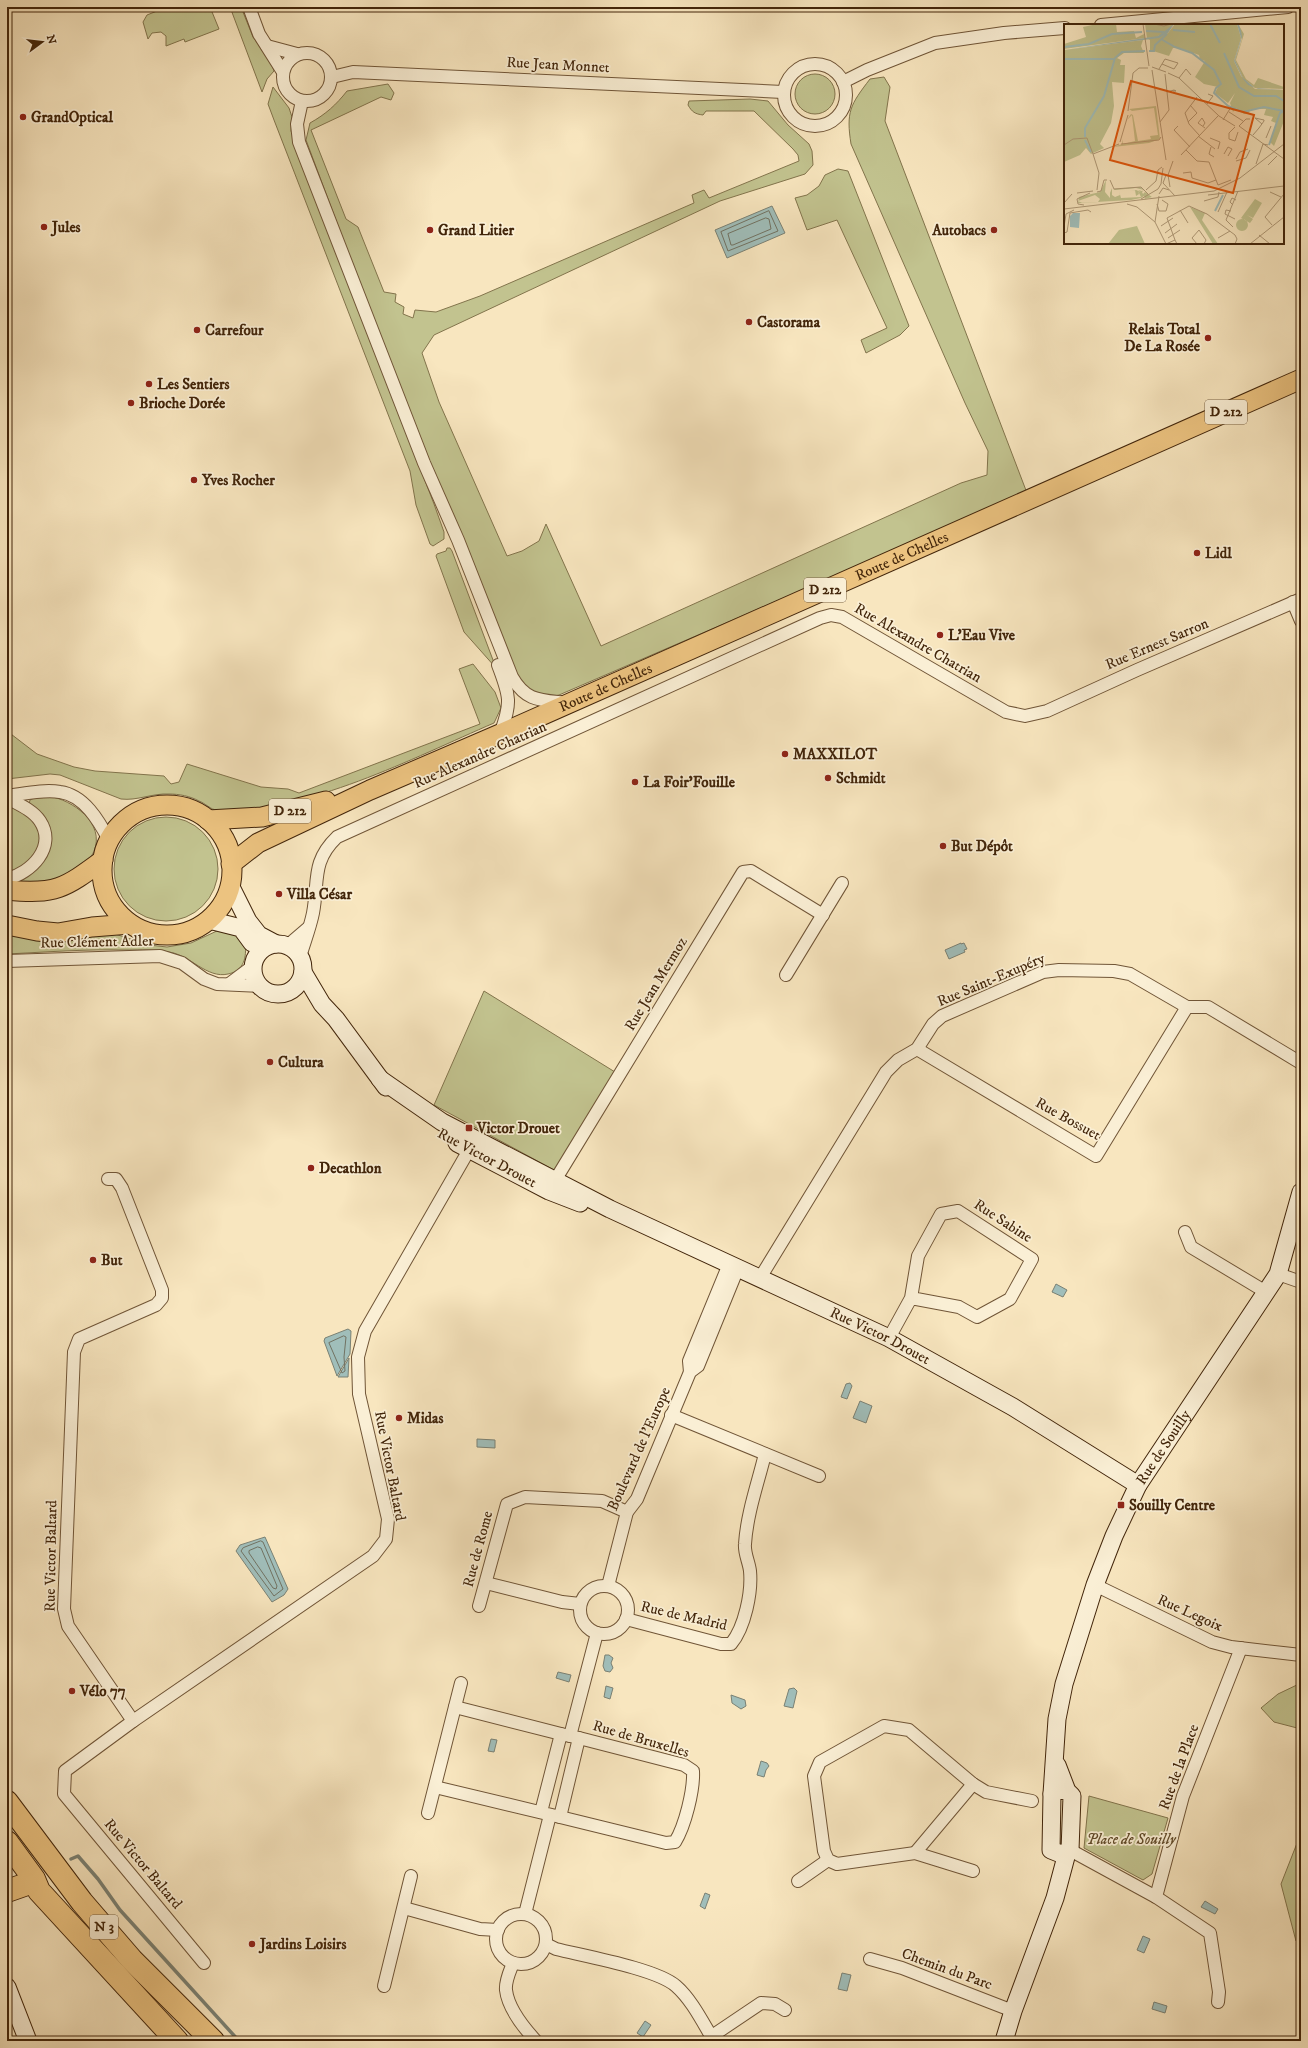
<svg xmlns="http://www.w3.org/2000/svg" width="1308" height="2048" viewBox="0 0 1308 2048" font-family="'IM FELL DW Pica',serif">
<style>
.green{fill:#c2c38f;stroke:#82744c}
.water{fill:#a0beba;stroke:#7a8174}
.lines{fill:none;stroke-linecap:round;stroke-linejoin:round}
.shore{stroke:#717262;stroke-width:1}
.stream{stroke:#7a8174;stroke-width:3.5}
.street-casing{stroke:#705537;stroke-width:14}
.secondary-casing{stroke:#42250a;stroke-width:19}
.primary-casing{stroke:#42250a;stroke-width:21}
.highway-casing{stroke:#42250a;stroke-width:24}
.street{stroke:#faefd5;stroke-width:12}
.secondary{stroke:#faefd5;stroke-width:17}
.primary{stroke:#ecc380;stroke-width:19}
.highway{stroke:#ecc380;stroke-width:22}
.poi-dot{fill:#8f2418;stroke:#faefd5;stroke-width:1.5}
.labels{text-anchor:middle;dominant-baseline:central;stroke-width:3.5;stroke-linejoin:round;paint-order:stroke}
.shield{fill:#faefd5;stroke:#796247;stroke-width:1}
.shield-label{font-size:14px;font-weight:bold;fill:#42250a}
.street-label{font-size:15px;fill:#42250a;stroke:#faefd5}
.poi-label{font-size:15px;font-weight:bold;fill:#42250a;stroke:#faefd5;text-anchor:start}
.park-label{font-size:15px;font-style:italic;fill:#624c2b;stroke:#faefd5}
.inset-river{fill:none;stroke:#a0beba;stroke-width:2}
.inset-road{fill:none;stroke:#af9977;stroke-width:1}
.view{fill:#e0560c;fill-opacity:0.15;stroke:#e0560c;stroke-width:2}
.inset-edge{fill:none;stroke:#42250a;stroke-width:2}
</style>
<rect width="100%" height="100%" fill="#f8e6bf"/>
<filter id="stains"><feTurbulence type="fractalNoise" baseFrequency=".005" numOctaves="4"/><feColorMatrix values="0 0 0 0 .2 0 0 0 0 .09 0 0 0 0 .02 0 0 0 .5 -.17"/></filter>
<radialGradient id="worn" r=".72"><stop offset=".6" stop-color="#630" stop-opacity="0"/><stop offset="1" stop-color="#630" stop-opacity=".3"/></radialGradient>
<g class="green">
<polygon points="167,7 210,7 219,29 185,42 184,39 166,46 166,36 161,32 152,33 148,39 143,22 147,15"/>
<polygon points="230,7 241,7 253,37 271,61 274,71 267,79 262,92"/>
<circle cx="815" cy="94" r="20"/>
<path d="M884 77 890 87 885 121 1027 493 559 695 546 698 518 683 371 314 306 140 310 123C326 114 336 105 347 91L388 84 394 93 391 100 381 97 311 130 346 219 358 227 384 292 396 294 395 302 404 307 403 314 413 318 415 310 436 312 480 296 694 203 692 195 704 190 709 198 799 161 798 155 793 149 754 111H706L703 115C695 114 692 112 688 105L689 101 750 99 768 101 788 125 809 144 812 151 813 165 805 174 720 201 434 335 422 353 439 402 507 556 522 551 539 541 546 524 601 646 961 483 987 475 988 451 965 403 851 144C846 112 850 105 870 79Z"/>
<polygon points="273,87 289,108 292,117 291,131 434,504 444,532 444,539 433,546 430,544 416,505 410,471 274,120 268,104"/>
<polygon points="838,169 848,171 909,326 900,335 866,353 861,340 887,328 837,220 807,230 795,198 807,195 819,186 825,175"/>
<polygon points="447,548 450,548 452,551 496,668 464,632 436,556 437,554 446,551"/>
<path d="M473 664 495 692 501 708 494 723C413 758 306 814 217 810 211 810 205 803 199 801 190 796 179 794 169 794 153 793 137 801 121 799L60 775 50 774 7 779V722L11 725 7 731 37 754 74 767 95 771 164 776 171 784 179 782 187 764 261 787 288 789 299 793 480 724 459 669Z"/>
<path d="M53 797C78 803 109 828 91 857 85 866 67 878 58 885L13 882C30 877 42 867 49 851L29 804 30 800 34 798Z"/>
<polygon points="7,806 18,809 38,825 41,843 29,864 7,874"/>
<circle cx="166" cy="869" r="52"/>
<path d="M219 930 233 932 245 943C247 957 244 971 228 974 207 979 190 955 169 952 155 949 141 950 127 950 87 949 47 952 7 954V932L115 934 149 945 167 947 191 943Z"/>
<polygon points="484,991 615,1072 556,1171 434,1105"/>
<polygon points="1301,1683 1301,1729 1274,1722 1261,1708 1278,1694"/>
<polygon points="1089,1796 1168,1818 1152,1874 1143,1880 1084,1848"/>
<polygon points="1301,1833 1301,1943 1296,1941 1281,1884"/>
</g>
<g class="water">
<polygon points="772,206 785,233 727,258 715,230"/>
<polygon points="961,943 961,944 964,943 967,949 964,950 965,952 949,959 945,950"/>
<polygon points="1056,1284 1067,1290 1063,1297 1052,1292"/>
<polygon points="348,1329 351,1331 350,1354 337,1376 324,1341 325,1338"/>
<polygon points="349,1358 348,1377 338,1377"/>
<polygon points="850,1383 852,1386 847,1399 841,1397 846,1384"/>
<polygon points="860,1401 872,1406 866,1423 853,1418"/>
<polygon points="477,1439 495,1440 495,1448 477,1447"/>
<polygon points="265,1537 288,1589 284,1595 272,1602 236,1551 240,1545"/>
<polygon points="605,1655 609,1655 613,1658 611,1663 613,1668 610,1672 605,1671 603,1666"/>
<polygon points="558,1672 571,1675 569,1682 556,1678"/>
<polygon points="606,1686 613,1688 610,1699 604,1697"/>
<polygon points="794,1688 797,1691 793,1708 784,1706 789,1689"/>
<polygon points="731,1695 745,1700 746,1706 741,1709 732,1703"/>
<polygon points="491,1739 497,1740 494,1752 488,1751"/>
<polygon points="761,1761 767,1763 769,1766 766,1770 764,1777 757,1775"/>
<polygon points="705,1893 710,1895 705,1909 700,1906"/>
<polygon points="1205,1901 1218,1909 1215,1914 1201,1907"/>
<polygon points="1143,1936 1150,1939 1144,1953 1137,1950"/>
<polygon points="842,1973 851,1975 847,1991 838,1989"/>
<polygon points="1154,2002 1167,2006 1165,2013 1152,2009"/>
<polygon points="645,2021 651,2025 643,2037 637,2033"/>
</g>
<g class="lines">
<g class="shore">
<polygon points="769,211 778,231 728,251 721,232"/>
<polygon points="766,218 769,219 771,229 733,245 731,245 728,234"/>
<polygon points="344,1336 346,1337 344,1357 345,1371 342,1373 329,1343"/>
<polygon points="261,1541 263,1542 283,1589 274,1596 241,1551 243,1548"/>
<polygon points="258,1547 261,1548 277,1586 276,1589 273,1588 249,1553 249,1551"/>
</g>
<polyline class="stream" points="71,1859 78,1856 98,1879 120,1910 239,2041"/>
<defs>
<g id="street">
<polyline points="249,7 259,34 283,72"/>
<polyline points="1101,25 1288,7"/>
<polyline points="267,46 297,54"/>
<circle cx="307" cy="77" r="24"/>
<circle cx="815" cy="95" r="31"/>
<polyline points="332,77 353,72 783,92"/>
<polyline points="843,82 867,70 935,43 1004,33 1065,28"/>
<path d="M302 101 297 124 299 142 424 463 458 540 512 677C526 702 541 700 567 703"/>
<polyline points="1293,602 1301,621"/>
<path d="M498 665C510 696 512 703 500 734"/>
<path d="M7 796C23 794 44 789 60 792 84 795 99 821 109 840"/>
<path d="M7 798C18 804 33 810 40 821 57 847 31 873 7 879"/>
<polyline points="287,946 308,928"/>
<path d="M300 957C304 943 310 928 313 913 319 881 311 862 337 837L820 618 831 615 842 617 1006 712 1025 716 1047 711 1137 670 1301 599"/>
<polyline points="7,961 160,956 182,963 204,979 217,984 259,986"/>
<polyline points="786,975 842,883"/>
<polyline points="229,984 253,966"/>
<polyline points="917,1049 1096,1156 1187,1007"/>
<polyline points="108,1179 116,1179 122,1188 162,1290 162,1298 156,1305 79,1339 74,1352 64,1609 68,1626 133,1721"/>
<polyline points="551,1187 743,872 751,871 823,915"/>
<polyline points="1185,1232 1191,1247 1266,1292"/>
<polyline points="1278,1274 1301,1282"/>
<polyline points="760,1278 886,1072 898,1060 917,1049 933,1024 942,1016 1043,972 1059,970 1114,971 1130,974 1187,1007 1208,1007 1301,1063"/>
<polyline points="889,1338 911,1298 918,1256 941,1214 958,1211 1032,1259 1010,1299 977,1317 959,1307 911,1298"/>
<polyline points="690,1372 689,1361 729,1264"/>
<polyline points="671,1415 819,1476"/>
<polyline points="486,1583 562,1602 580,1604"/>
<polyline points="1095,1585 1212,1642 1231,1647 1301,1655"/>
<circle cx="604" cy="1610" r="24"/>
<polyline points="608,1586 627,1512 637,1499 690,1372 698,1366 738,1268"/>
<polyline points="479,1606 507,1504 525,1497 602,1501 627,1512"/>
<path d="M626 1619 721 1644H731C745 1627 752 1592 750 1571 749 1562 744 1553 745 1544 747 1513 758 1483 765 1454"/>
<polyline points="455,1707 561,1734"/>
<polyline points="570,1736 597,1633"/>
<polyline points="435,1787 560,1817 579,1738 561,1734 541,1812"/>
<polyline points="428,1813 461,1683"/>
<path d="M560 1817 666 1843 675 1842C685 1826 694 1790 693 1771L684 1765 579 1738"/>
<polyline points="1070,1850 1156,1897 1210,1933 1219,1992 1218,2002"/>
<polyline points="915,1853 973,1784"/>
<polyline points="973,1871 915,1853 837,1864 828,1860 824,1851 814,1776 820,1762 884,1726 909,1730 973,1784 986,1792 1032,1801"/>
<polyline points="798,1881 828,1860"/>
<polyline points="1156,1897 1183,1796 1241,1648"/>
<polyline points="404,1908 480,1929 498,1930"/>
<polyline points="525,1914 550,1815"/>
<circle cx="521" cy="1939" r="25"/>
<path d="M546 1944 556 1949C584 1956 657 1969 676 1986 692 2000 703 2023 714 2041"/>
<polyline points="870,1959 902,1968 1013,2011"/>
<polyline points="204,1963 64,1794 65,1771 133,1721 373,1556 386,1539 388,1519 359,1394 358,1357 365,1331 473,1143"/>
<path d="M513 1963C510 1971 505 1981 506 1990 508 2008 524 2028 536 2041"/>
<polyline points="384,1986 411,1876"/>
<polyline points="712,2036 761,2003 775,2004 785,2010"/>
</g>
<g id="secondary">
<polyline points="230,885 248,921 259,935 276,944"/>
<polyline points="209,920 241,928 252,943"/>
<circle cx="278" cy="969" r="25"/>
<polyline points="303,972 322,1004 336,1019 386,1087"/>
<path id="s1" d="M380 1079 442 1122 610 1209 889 1338 1013 1407 1138 1485"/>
<polyline points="457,1143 549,1191 580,1203"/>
<polyline points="1057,1765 1067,1791 1072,1796 1070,1850 1061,1854 1051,1850 1052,1794 1059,1790 1067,1791"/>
<path id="s2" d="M1052 1794 1057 1719 1064 1684 1095 1585 1114 1536 1138 1485 1278 1274 1301 1192"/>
<polyline points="7,1987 28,2041"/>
<polyline points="1004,2041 1013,2011 1055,1898 1067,1853"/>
</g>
<g id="primary">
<circle cx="167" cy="870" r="65"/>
<polyline points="208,820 262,817 326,801"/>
<path id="s3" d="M231 864 258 843 370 790 500 734 1301 379"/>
<path d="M7 890C56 895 65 888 103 860"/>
<polyline points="7,925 37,931 58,933 92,927 130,924"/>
</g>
<g id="highway">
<polyline points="7,1802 82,1902 132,1960 213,2041"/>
<polyline points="7,1842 34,1879 39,1891 177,2041"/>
<polyline points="7,1891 27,1884"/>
</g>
</defs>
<use href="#street" class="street-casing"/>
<use href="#secondary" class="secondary-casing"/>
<use href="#primary" class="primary-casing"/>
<use href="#highway" class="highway-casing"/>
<use href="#street" class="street"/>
<use href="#secondary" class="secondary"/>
<use href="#primary" class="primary"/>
<use href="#highway" class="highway"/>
</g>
<g class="poi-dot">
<circle cx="23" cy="117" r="4"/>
<circle cx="44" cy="227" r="4"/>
<circle cx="430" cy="230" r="4"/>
<circle cx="994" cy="230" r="4"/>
<circle cx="749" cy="322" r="4"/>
<circle cx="197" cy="330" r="4"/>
<circle cx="1208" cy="338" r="4"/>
<circle cx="149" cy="384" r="4"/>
<circle cx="131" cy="403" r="4"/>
<circle cx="194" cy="480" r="4"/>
<circle cx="1197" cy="553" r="4"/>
<circle cx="940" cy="635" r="4"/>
<circle cx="785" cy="754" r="4"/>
<circle cx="828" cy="778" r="4"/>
<circle cx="635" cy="782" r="4"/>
<circle cx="943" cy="846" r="4"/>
<circle cx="279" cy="894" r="4"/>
<circle cx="270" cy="1062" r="4"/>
<rect x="465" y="1124" width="8" height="8" rx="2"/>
<circle cx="311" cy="1168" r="4"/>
<circle cx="93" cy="1260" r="4"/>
<circle cx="399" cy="1418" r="4"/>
<rect x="1117" y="1501" width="8" height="8" rx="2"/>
<circle cx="72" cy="1691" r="4"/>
<circle cx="252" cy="1944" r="4"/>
</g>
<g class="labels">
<g class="shield">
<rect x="1205" y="400" width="42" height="24" rx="3"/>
<rect x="804" y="578" width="42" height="24" rx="3"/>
<rect x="269" y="799" width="42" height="24" rx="3"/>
<rect x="90" y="1915" width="28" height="24" rx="3"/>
</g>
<g class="shield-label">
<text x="1226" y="412">D 212</text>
<text x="825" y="590">D 212</text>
<text x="290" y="811">D 212</text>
<text x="104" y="1927">N 3</text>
</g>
<g class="street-label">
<text transform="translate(558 65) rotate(3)">Rue Jean Monnet</text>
<text stroke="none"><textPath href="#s3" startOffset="739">Route de Chelles</textPath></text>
<text transform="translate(918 643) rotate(30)">Rue Alexandre Chatrian</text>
<text transform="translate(1157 644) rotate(-23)">Rue Ernest Sarron</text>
<text stroke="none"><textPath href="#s3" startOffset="415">Route de Chelles</textPath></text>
<text transform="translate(480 755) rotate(-24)">Rue Alexandre Chatrian</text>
<text transform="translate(97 942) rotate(-1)">Rue Clément Adler</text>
<text transform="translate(991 980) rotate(-23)">Rue Saint-Exupéry</text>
<text transform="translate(656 984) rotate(-59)">Rue Jean Mermoz</text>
<text transform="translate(1068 1119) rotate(29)">Rue Bossuet</text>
<text transform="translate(487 1158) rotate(28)">Rue Victor Drouet</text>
<text transform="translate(1003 1221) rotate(33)">Rue Sabine</text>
<text stroke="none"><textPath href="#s1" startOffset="563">Rue Victor Drouet</textPath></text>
<text stroke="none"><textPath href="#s2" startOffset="369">Rue de Souilly</textPath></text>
<text transform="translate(639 1449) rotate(-66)">Boulevard de l'Europe</text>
<text transform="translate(390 1466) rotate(79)">Rue Victor Baltard</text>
<text transform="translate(478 1549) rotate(-75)">Rue de Rome</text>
<text transform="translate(51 1556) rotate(-89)">Rue Victor Baltard</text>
<text transform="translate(1190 1613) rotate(24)">Rue Legoix</text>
<text transform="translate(684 1616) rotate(13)">Rue de Madrid</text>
<text transform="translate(641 1739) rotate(16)">Rue de Bruxelles</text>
<text transform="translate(1179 1767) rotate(-70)">Rue de la Place</text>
<text transform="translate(143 1864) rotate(50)">Rue Victor Baltard</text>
<text transform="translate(947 1969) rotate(20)">Chemin du Parc</text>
</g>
<g class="poi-label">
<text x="31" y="117">GrandOptical</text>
<text x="52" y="227">Jules</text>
<text x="438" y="230">Grand Litier</text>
<text x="986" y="230" text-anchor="end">Autobacs</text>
<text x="757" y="322">Castorama</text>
<text x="1200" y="329" text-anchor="end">Relais Total<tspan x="1200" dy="17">De La Rosée</tspan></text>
<text x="205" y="330">Carrefour</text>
<text x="157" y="384">Les Sentiers</text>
<text x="139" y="403">Brioche Dorée</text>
<text x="202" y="480">Yves Rocher</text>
<text x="1205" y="553">Lidl</text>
<text x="948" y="635">L'Eau Vive</text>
<text x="793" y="754">MAXXILOT</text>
<text x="836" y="778">Schmidt</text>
<text x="643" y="782">La Foir'Fouille</text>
<text x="951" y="846">But Dépôt</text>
<text x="287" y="894">Villa César</text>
<text x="278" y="1062">Cultura</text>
<text x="477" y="1128">Victor Drouet</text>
<text x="319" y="1168">Decathlon</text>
<text x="101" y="1260">But</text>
<text x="407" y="1418">Midas</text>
<text x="1129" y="1505">Souilly Centre</text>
<text x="80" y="1691">Vélo 77</text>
<text x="260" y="1944">Jardins Loisirs</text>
</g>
<g class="park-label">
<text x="1131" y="1839">Place de Souilly</text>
</g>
</g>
<g transform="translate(1064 24)">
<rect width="220" height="220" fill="#f8e6bf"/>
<path d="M33 0H52L53 8 70 7 72 14 80 10 81 14 0 25V20L22 13 19 3ZM81 0 97 1 110 0 97 12 83 14ZM111 0H173L177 14 170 37 177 52 191 65 220 66V97L210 122 206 118 212 99 207 97 209 93 200 91 202 85H187L184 90H180L172 84 169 88 166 79 171 69 164 79 151 69 154 63 140 60 131 53 141 37 136 35 135 31 115 24H109L105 32 86 26V16L84 15 104 9ZM174 0 180 10 172 36 182 55 190 61 194 54 220 63V65L191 64 179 54 171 36 178 15ZM79 16 77 22 80 29H60L53 34 57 36 56 41H61L60 59 48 58 50 82 47 99 36 120 40 124 27 130 22 124 16 131 0 138V26ZM92 82 96 115 85 119 49 123 58 120V115L59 120 71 117 68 91 63 96 67 90 69 91 74 117 87 115 86 112 94 111 90 84 68 87 65 85ZM42 156 41 168 46 174V169L48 164V171L51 173 56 171 55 167 57 174 77 173 74 167 75 170 72 172 71 166 66 167 72 166 77 168 74 166 78 167 80 166 72 164 51 166 49 165 76 163 80 166 78 168 79 170 81 168 88 173 81 175 80 172 77 174 67 176 14 179 15 173 36 168ZM31 171 36 175 34 178 18 179 14 177ZM191 175 198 179 189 194 183 191 189 195 186 199 177 194ZM126 183 141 189 138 196 154 220H149ZM172 201a6 6 0 1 1 12 0a6 6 0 1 1-12 0ZM73 202 81 220H44L55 206Z" fill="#c2c38f" fill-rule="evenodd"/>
<path d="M110 0 104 9 95 14 0 26 94 12ZM173 0 175 1 177 7 178 13 171 36 179 54 191 64 220 66 194 65 184 61 179 55 170 37 177 14ZM9 189H16L15 204 6 203V192Z" fill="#a0beba"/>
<path class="inset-river" d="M146 0 156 19M109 6 131 8M82 7 100 8M97 15 111 23 128 29 150 46 157 60 152 64 150 69 164 82 179 88 200 83 220 87V76M0 23 25 20 48 10 78 8M85 27H90L91 21 103 10M160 29 175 63 190 72H212L220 77M0 35H50M21 113V104L40 72 51 34 58 28 81 27M21 116 27 128M205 121 216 89 220 87M151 187 159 171"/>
<path class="inset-road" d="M79 0 85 42M90 0 100 2 107 0M88 43 102 48M95 45 101 35 114 39 110 45 98 40M88 46 102 136M104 49 115 54 155 92 171 102M115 54 122 45 127 51M103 68 110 66 112 67H109M133 73 121 89 125 100 135 111M143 80 149 72 144 70M64 87 69 49 75 44H84M165 88 179 97M159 96 167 83M96 98 105 86 101 50M124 98 133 89 126 81M114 102 110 106 126 123M139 102 141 99 138 94 134 99 141 104M175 102 220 135M175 102 182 95H186M171 103 165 109V115L171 117 174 108M189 111 195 104 200 97V96L191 94 198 100M134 112 151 125M146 114 156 118 154 125M202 114 207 102M56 118 64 91M57 120 95 116 97 113M0 121 9 115 23 114 29 130M147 123 145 130 150 133M122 126 133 137 145 138 154 161 167 156M160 130 164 123 168 125 164 132M117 131 154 92M172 135 176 128 184 125M172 137 182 134 186 126M192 140 199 120 204 121M204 141 213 132M119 149 127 148 128 154 144 159 152 156M102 151 99 159 111 172M46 156 50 165 77 163 84 170M97 160 99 144M106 163 104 151 109 137M33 166 35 149 29 130 55 120M82 166 92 157 94 146 98 143M33 168 37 167 40 156H43M206 168 217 173M13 169 29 167M95 170 99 164 105 166M144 171 220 162M95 172 91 198 102 220M77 175 94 165 97 160M140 177 154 173 155 168M0 179 8 170M63 180 73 183 91 198M93 180 95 187H102L104 180 98 176M20 181 14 180 13 175 26 169M169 181 166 178 168 174 172 176M0 185 150 167 176 154 220 120M116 186 124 199M167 187 162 186 161 190 171 195M154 188 163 168M208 201 201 193 220 170M97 202 109 194M0 203 2 190 10 186M169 203 162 196 174 167M0 209 3 208 6 189 24 186 27 188M101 209 113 200M195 211 206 220M104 214 116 206M154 214 166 207M111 216 103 194 125 182 143 190 171 211 173 215 171 220M102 220 111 216 113 220M133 220 128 214 135 206 142 216 140 220M186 220 220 193"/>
<path class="view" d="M67 57 190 91 169 169 46 136Z"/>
<rect width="220" height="220" class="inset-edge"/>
</g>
<rect width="1308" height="2048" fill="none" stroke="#f8e6bf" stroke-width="24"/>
<rect x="8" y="8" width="1292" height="2032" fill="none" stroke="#42250a" stroke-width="2"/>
<rect x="12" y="12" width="1284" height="2024" fill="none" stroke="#42250a"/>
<g transform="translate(42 42) rotate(75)" stroke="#faefd5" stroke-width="3" paint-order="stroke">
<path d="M0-3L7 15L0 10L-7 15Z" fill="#42250a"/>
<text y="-6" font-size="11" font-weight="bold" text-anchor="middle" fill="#42250a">N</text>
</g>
<rect width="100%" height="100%" filter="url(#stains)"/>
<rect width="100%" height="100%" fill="url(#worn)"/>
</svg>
